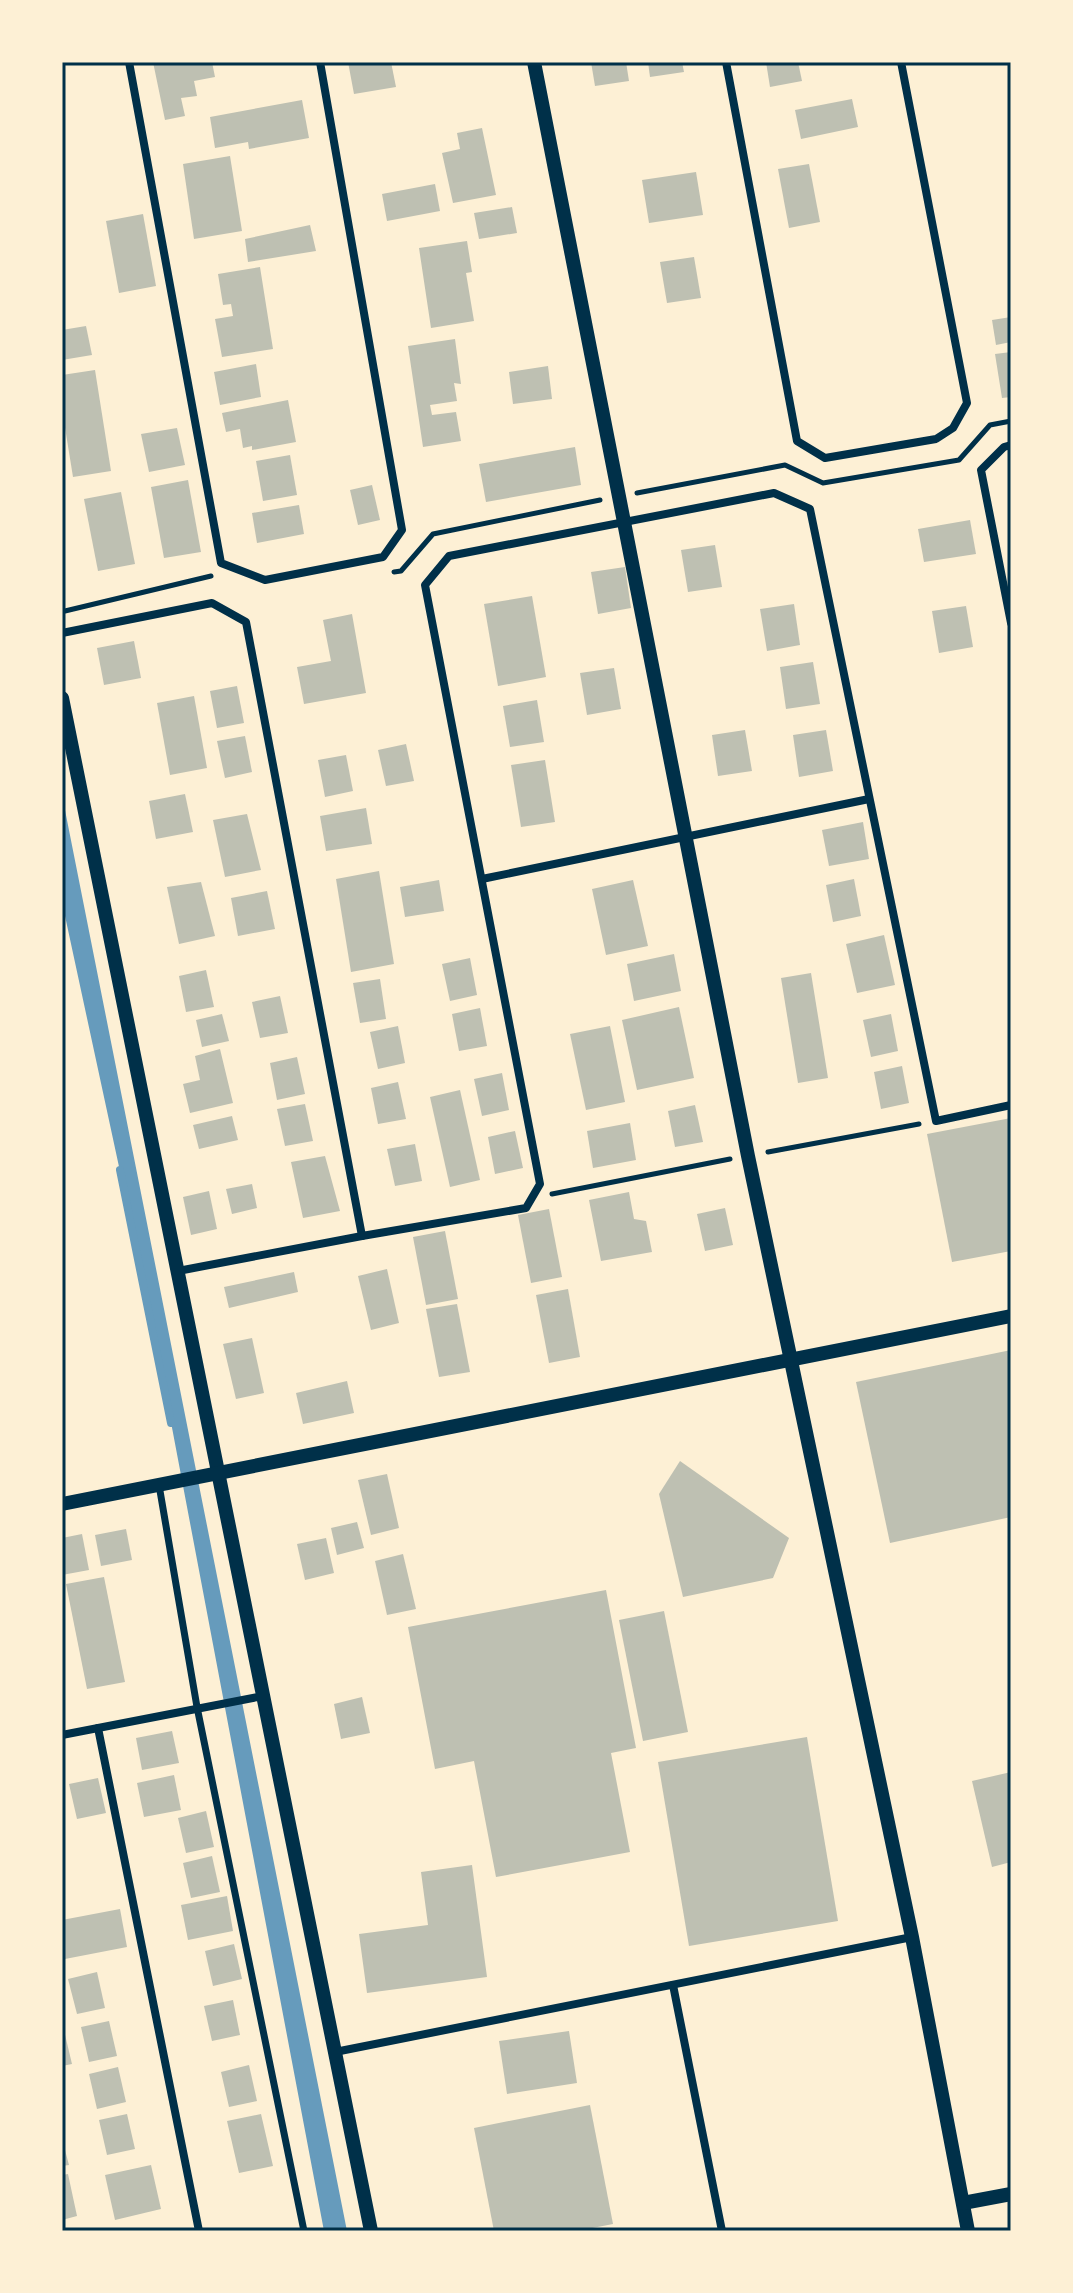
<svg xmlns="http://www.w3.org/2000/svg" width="1073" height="2293" viewBox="0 0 1073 2293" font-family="'PT Sans Narrow',sans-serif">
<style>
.water{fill:#669bbc}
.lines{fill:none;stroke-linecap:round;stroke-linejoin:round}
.stream{stroke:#669bbc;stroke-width:8}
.building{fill:#bec0b2}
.path{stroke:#003049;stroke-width:5}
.pedestrian{stroke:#003049;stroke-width:7}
.minor{stroke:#003049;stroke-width:8}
.tertiary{stroke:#003049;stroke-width:14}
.neatline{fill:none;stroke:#003049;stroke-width:3}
</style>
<rect width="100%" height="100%" fill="#fdf0d5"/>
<polygon class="water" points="62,795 347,2231 324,2231 149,1306 62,902"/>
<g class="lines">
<polyline class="stream" points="120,1170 171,1423"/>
</g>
<g class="building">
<polygon points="153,62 212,62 215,77 194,81 197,96 181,98 185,116 165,120"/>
<polygon points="348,62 391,62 396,87 354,94"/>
<polygon points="591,62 626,62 629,81 595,86"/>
<polygon points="648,62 682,62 684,72 650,77"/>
<polygon points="766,62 798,62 802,81 770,87"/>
<polygon points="852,99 858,127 801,139 795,110"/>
<polygon points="302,100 309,138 249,149 248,142 215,148 210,117"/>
<polygon points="482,128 496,195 453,203 442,153 460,149 457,133"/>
<polygon points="230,156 242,231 194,239 183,164"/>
<polygon points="809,164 820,222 789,228 778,169"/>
<polygon points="696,172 703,215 649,223 642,180"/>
<polygon points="435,184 440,211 387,221 382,194"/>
<polygon points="512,207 517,233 479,239 474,213"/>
<polygon points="143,214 156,286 119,293 106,221"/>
<polygon points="310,225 316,251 248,262 245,239"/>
<polygon points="467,241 472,272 466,273 474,321 431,328 419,248"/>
<polygon points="694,257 701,298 667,303 660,262"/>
<polygon points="260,267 273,349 222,357 215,319 233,316 231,304 223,305 218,274"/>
<polygon points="1011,317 1011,342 996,345 992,320"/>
<polygon points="86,326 92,355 62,360 62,330"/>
<polygon points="455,339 461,384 454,383 457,401 430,405 432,415 456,412 461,441 423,447 408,346"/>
<polygon points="1011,352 1011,397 1002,398 995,354"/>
<polygon points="256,364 261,397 220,405 214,372"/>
<polygon points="548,366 552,399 513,404 509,372"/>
<polygon points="95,370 111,471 73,477 62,409 62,375"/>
<polygon points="288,400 296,442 252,450 252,446 243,448 240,429 226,432 222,413"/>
<polygon points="177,428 185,465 149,472 141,434"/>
<polygon points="575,447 581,485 486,502 479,464"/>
<polygon points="290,455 297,495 263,501 256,461"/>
<polygon points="188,480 201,552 164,558 151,487"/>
<polygon points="372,485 380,520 358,525 350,490"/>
<polygon points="121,492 135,564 98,571 84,499"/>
<polygon points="299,505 304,534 257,543 252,513"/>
<polygon points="970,520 976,554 924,562 918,529"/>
<polygon points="715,545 722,587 688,592 681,550"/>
<polygon points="625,567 631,608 598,614 591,572"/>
<polygon points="532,596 546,677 498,686 484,604"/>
<polygon points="794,604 800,645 767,651 760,609"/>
<polygon points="966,606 973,647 939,653 932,611"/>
<polygon points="352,614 366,693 304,704 297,667 331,661 323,620"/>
<polygon points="134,641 141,678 104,685 97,648"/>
<polygon points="813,662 820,704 786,709 780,667"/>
<polygon points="614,668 621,709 587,715 580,673"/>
<polygon points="237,686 244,723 217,728 210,691"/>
<polygon points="194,696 207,768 170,775 157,703"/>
<polygon points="537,700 544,742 510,747 503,706"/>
<polygon points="745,730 752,771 718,776 712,735"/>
<polygon points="826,730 833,771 799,777 793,735"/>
<polygon points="245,736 252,772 225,778 217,741"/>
<polygon points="406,744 414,781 386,786 378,750"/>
<polygon points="346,755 353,791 325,797 318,760"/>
<polygon points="545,760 555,822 521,827 511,765"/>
<polygon points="185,794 193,832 156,839 149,801"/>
<polygon points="366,808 372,844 326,851 320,816"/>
<polygon points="247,814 261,870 225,877 213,820"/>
<polygon points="863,822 869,859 829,866 822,830"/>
<polygon points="379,871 394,964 351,972 336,879"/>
<polygon points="854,879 861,916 833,922 826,885"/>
<polygon points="439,880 444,911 405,917 400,887"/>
<polygon points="633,880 648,946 606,955 592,889"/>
<polygon points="201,882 215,936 179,944 167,887"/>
<polygon points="267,891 275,929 238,936 231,898"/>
<polygon points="884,935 895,985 857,993 846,944"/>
<polygon points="674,954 681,991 634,1001 627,964"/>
<polygon points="470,958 477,995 450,1001 442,964"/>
<polygon points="206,970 214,1007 186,1012 179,976"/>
<polygon points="811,973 828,1078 798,1083 781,978"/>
<polygon points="380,979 386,1019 360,1023 353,983"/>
<polygon points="280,996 288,1033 260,1038 252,1002"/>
<polygon points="679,1007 694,1078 637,1090 622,1020"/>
<polygon points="480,1008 487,1046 459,1051 452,1014"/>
<polygon points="222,1014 229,1041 202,1047 196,1020"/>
<polygon points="891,1014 898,1051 871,1057 863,1020"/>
<polygon points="398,1026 405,1063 378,1069 370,1032"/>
<polygon points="610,1026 625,1102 586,1110 570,1034"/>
<polygon points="220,1049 233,1103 190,1113 183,1084 200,1080 195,1056"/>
<polygon points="297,1057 305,1094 277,1100 270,1063"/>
<polygon points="902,1066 909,1103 881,1109 874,1072"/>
<polygon points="502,1073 509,1110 482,1116 474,1079"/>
<polygon points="398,1082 406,1119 378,1124 371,1088"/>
<polygon points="460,1090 480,1180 450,1187 430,1097"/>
<polygon points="305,1104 313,1141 285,1146 277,1109"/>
<polygon points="695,1105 703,1142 675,1147 668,1111"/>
<polygon points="232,1116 238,1140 199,1149 193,1125"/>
<polygon points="1011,1118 1011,1251 952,1262 927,1134"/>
<polygon points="630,1123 636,1160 593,1168 587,1131"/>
<polygon points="515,1131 523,1168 495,1174 488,1137"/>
<polygon points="415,1144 422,1181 395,1186 387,1149"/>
<polygon points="325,1156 340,1211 303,1218 291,1162"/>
<polygon points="252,1184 257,1208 232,1214 226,1189"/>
<polygon points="209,1191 217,1229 191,1235 183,1197"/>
<polygon points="629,1192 634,1219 646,1221 652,1252 601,1261 589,1200"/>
<polygon points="725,1208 733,1245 705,1251 697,1214"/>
<polygon points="549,1209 562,1277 531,1283 518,1215"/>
<polygon points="445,1231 458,1299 426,1305 413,1237"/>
<polygon points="387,1269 399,1323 371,1330 358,1276"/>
<polygon points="294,1272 298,1292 229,1308 224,1287"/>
<polygon points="568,1289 580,1357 549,1363 536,1295"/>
<polygon points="457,1304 470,1372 439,1377 426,1309"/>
<polygon points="252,1338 264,1393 236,1399 223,1344"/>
<polygon points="1011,1350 1011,1517 890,1543 856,1382"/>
<polygon points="347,1381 354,1413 303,1424 296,1393"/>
<polygon points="680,1461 789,1538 773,1578 683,1597 659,1494"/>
<polygon points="387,1474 399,1528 371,1535 358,1480"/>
<polygon points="357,1522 364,1548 337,1555 331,1528"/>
<polygon points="126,1529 132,1560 101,1566 95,1535"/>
<polygon points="82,1534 89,1570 62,1575 62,1538"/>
<polygon points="326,1538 334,1573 305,1580 297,1544"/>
<polygon points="403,1554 416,1609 387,1615 375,1561"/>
<polygon points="104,1577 125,1682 87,1689 66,1584"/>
<polygon points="606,1590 636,1748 611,1753 630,1852 496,1877 474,1761 435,1769 408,1627"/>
<polygon points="664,1611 688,1732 643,1741 619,1620"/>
<polygon points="362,1697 370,1733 341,1739 334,1704"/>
<polygon points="172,1731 179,1763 142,1770 136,1738"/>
<polygon points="807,1737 838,1921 689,1946 658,1762"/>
<polygon points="1011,1772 1011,1862 992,1867 972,1781"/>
<polygon points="174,1775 181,1810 144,1817 137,1783"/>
<polygon points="98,1778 106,1813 77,1819 69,1784"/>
<polygon points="206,1811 214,1847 186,1853 178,1818"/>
<polygon points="212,1856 220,1892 191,1898 183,1863"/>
<polygon points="472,1865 487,1977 367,1993 359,1934 428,1925 421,1872"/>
<polygon points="227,1896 233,1931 188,1940 181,1905"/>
<polygon points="120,1909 127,1947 65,1959 62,1920"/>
<polygon points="234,1944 242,1979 213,1986 205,1951"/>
<polygon points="97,1972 105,2008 77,2014 68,1979"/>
<polygon points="233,2000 240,2035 212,2041 204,2006"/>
<polygon points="109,2021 117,2056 89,2062 81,2027"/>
<polygon points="62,2022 72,2064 62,2066"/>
<polygon points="569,2031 577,2083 507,2094 499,2041"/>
<polygon points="249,2065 257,2101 229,2107 221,2072"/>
<polygon points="118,2067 126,2102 97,2109 89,2074"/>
<polygon points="590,2105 613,2224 577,2231 494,2231 474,2128"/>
<polygon points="127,2114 135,2149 107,2155 99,2120"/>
<polygon points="261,2114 273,2166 239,2173 227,2121"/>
<polygon points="62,2139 69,2165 62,2166"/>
<polygon points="151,2165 161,2209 115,2220 105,2175"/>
<polygon points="68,2174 77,2216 62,2220 62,2175"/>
</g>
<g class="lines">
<g class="path">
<polyline points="637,493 785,465 823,483 959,460 990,425 1011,421"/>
<polyline points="394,572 401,571 433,534 600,500"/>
<polyline points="65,611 211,576"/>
<polyline points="768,1152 919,1124"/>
<polyline points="552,1194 730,1159"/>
</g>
<polyline class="pedestrian" points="159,1485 197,1707 304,2231"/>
<g class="minor">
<polyline points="129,62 221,563 265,580 383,557 402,530 320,62"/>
<polyline points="726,62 797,441 825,458 936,439 953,428 967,403 901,62"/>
<polyline points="1011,445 1004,447 981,470 1011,623"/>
<polyline points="62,633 212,603 246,622 362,1236 526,1208 540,1184 425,585 449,556 774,493 810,509 936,1121 1011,1105"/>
<polyline points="482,879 869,799"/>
<polyline points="178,1271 362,1236"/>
<polyline points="98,1728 199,2231"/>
<polyline points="62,1735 263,1696"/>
<polyline points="673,1985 722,2231"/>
<polyline points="335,2052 912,1937"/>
</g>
<g class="tertiary">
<polyline points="534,62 748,1156 912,1937 968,2231"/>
<polyline points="62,698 371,2231"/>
<polyline points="62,1504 1011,1316"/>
<polyline points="963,2203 1011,2194"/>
</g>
</g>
<rect width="1073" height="2293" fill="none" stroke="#fdf0d5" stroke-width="128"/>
<rect x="64" y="64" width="945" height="2165" class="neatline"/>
</svg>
